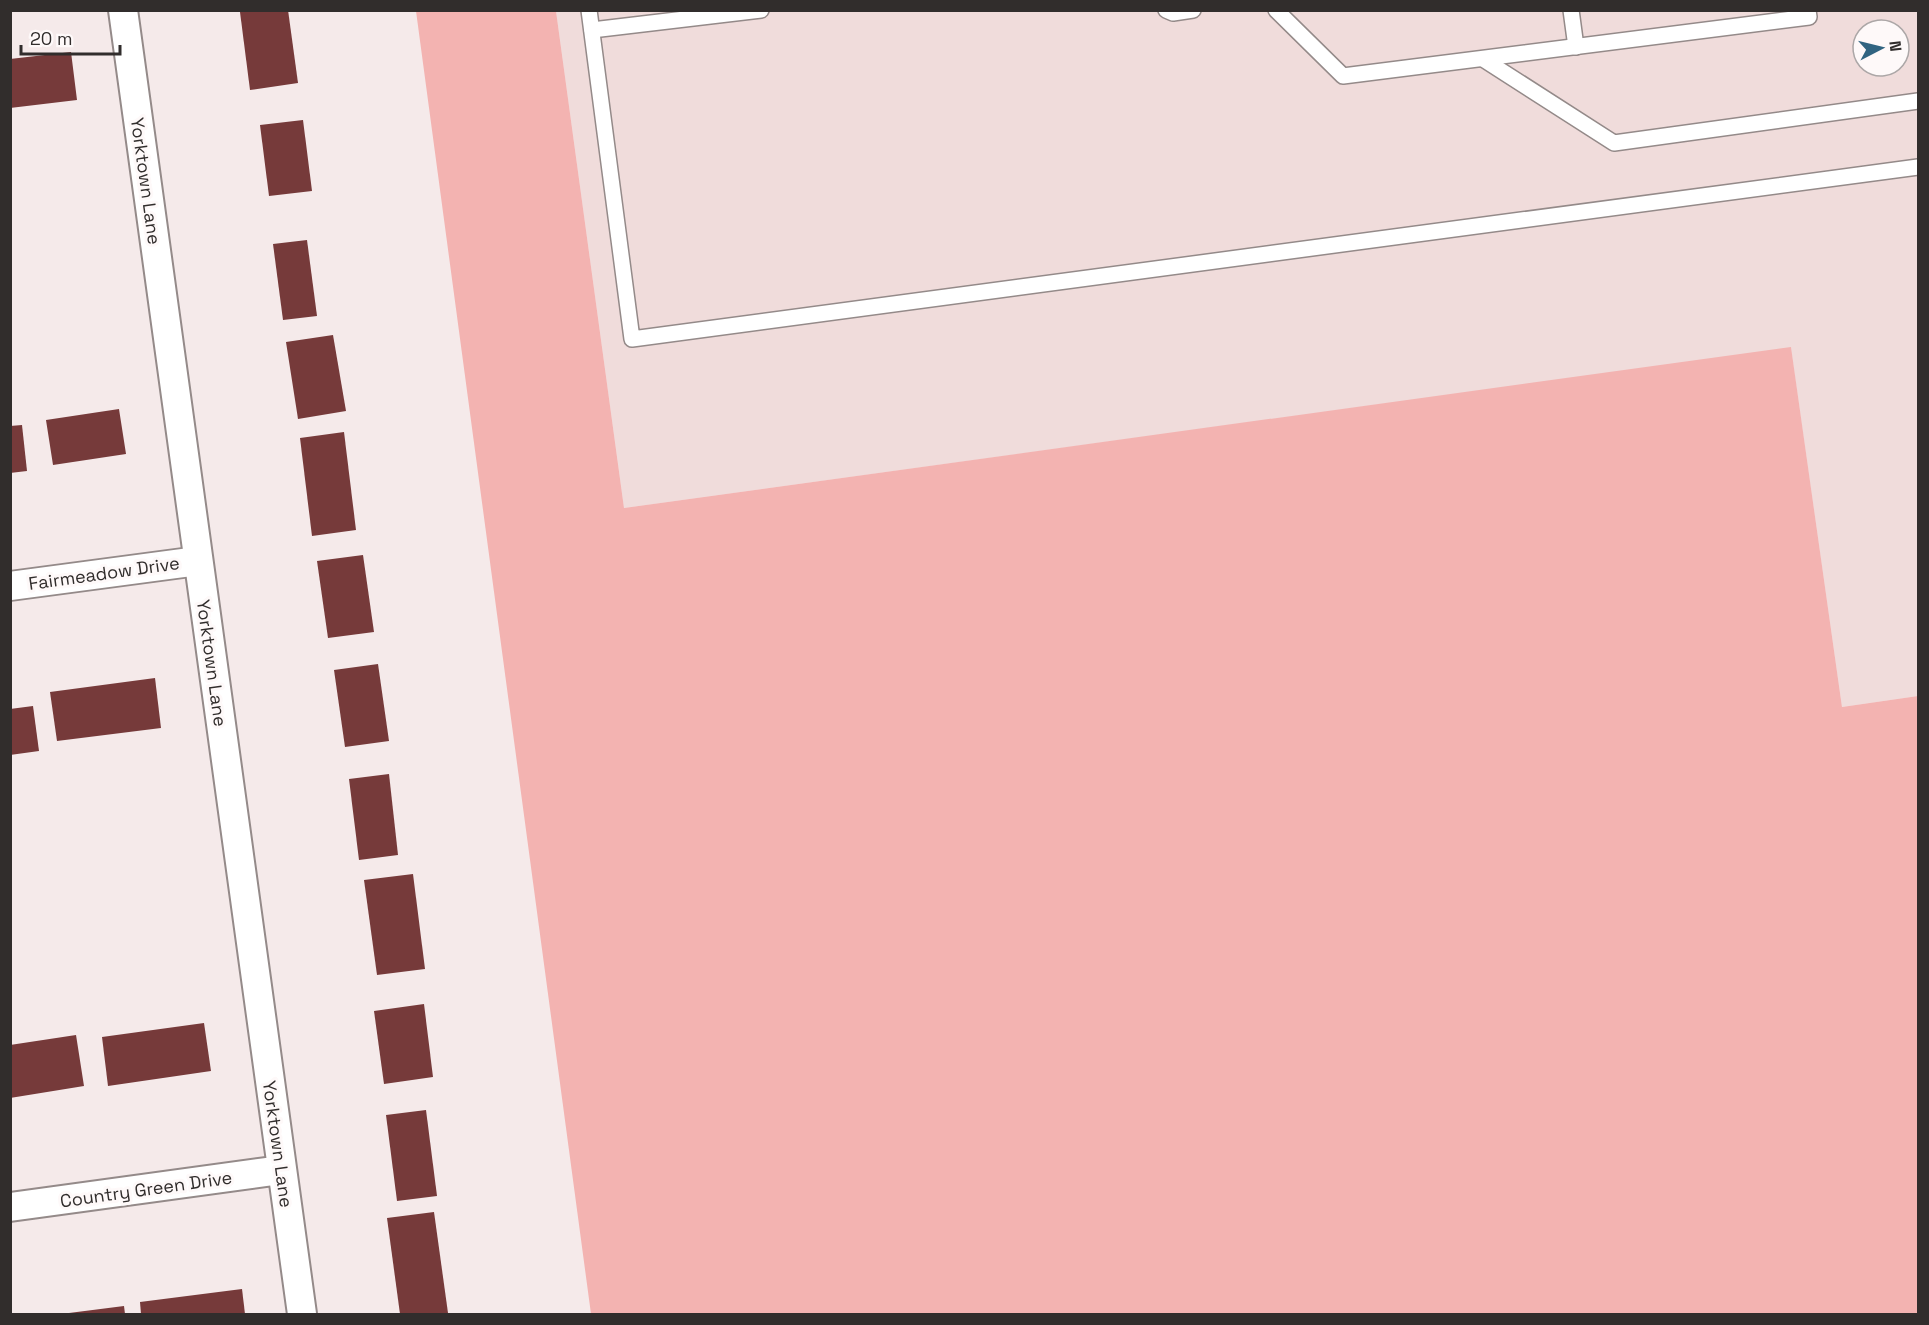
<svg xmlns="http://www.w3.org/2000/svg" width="1929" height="1325" viewBox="0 0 1929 1325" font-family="'Space Grotesk',sans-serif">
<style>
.built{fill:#f0dcdb;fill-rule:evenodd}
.green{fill:#f3b3b1}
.building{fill:#763a3a}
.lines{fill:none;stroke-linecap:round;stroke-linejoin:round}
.service-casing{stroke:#948a89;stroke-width:18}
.minor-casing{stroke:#948a89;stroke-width:32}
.service{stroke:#fff;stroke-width:15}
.minor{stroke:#fff;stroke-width:28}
.labels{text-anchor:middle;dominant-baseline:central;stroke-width:6;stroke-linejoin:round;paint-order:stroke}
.street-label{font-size:18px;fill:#312d2c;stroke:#fef9f9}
</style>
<rect width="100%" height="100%" fill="#f5eaea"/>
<path class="built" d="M556 11H1918V696L1842 707 1791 348 624 508ZM1863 30H1899V66H1863Z"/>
<polygon class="green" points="416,11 556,11 624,508 1791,347 1842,707 1918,696 1918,1314 591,1314"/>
<g class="building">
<polygon points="249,10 288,10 298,83 250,90 240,12"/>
<polygon points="71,52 77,100 10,108 10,59"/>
<polygon points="303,120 312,191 269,196 260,125"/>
<polygon points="307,240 317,316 283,320 273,244"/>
<polygon points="333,335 346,411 298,419 286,342"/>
<polygon points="119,409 126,454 53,465 46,420"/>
<polygon points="22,425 27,471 10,473 10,426"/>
<polygon points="344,432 356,530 312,536 300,438"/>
<polygon points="363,555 374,632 328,638 317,561"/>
<polygon points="378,664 389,741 345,747 334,670"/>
<polygon points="155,678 161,728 57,741 50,692"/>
<polygon points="33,706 39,751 10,755 10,709"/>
<polygon points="389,774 398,855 359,860 349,779"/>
<polygon points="413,874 425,969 377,975 364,880"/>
<polygon points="424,1004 433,1077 384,1084 374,1011"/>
<polygon points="204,1023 211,1071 108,1086 102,1037"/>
<polygon points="76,1035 84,1086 10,1098 10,1045"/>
<polygon points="426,1110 437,1196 397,1201 386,1115"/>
<polygon points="434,1212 448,1313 400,1314 387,1218"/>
<polygon points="242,1289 245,1314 141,1314 140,1302"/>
<polygon points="124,1306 125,1314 69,1314 69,1313"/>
</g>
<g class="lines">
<defs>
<g id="service">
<polyline points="589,10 632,339 1918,167"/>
<polyline points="1166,10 1173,13 1193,10"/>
<polyline points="1276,10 1343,76 1809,17 1808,10"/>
<polyline points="1571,10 1576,47"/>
<polyline points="592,30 761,10"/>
<polyline points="1483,59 1614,143 1918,101"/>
</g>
<g id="minor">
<polyline points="123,10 302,1314"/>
<polyline points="10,586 198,561"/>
<polyline points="10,1207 281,1170"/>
</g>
</defs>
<use href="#service" class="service-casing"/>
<use href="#minor" class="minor-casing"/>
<use href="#service" class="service"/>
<use href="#minor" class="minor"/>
</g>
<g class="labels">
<g class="street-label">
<text transform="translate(146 181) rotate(82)">Yorktown Lane</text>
<text transform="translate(104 573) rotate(-8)">Fairmeadow Drive</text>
<text transform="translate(212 663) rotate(82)">Yorktown Lane</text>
<text transform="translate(278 1144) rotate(82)">Yorktown Lane</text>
<text transform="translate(146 1189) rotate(-8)">Country Green Drive</text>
</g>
</g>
<rect width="1929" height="1325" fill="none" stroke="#312d2c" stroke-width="24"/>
<g transform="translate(1881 48) rotate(83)"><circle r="28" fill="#fef9f9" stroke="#aca7a7" stroke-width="1.5"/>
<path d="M0-4.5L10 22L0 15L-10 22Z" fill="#316481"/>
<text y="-9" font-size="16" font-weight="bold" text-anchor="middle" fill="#312d2c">N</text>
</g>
<path d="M21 45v9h99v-9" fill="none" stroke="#312d2c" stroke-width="3"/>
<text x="30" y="45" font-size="18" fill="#312d2c" stroke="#fef9f9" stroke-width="4.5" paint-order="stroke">20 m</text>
</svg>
